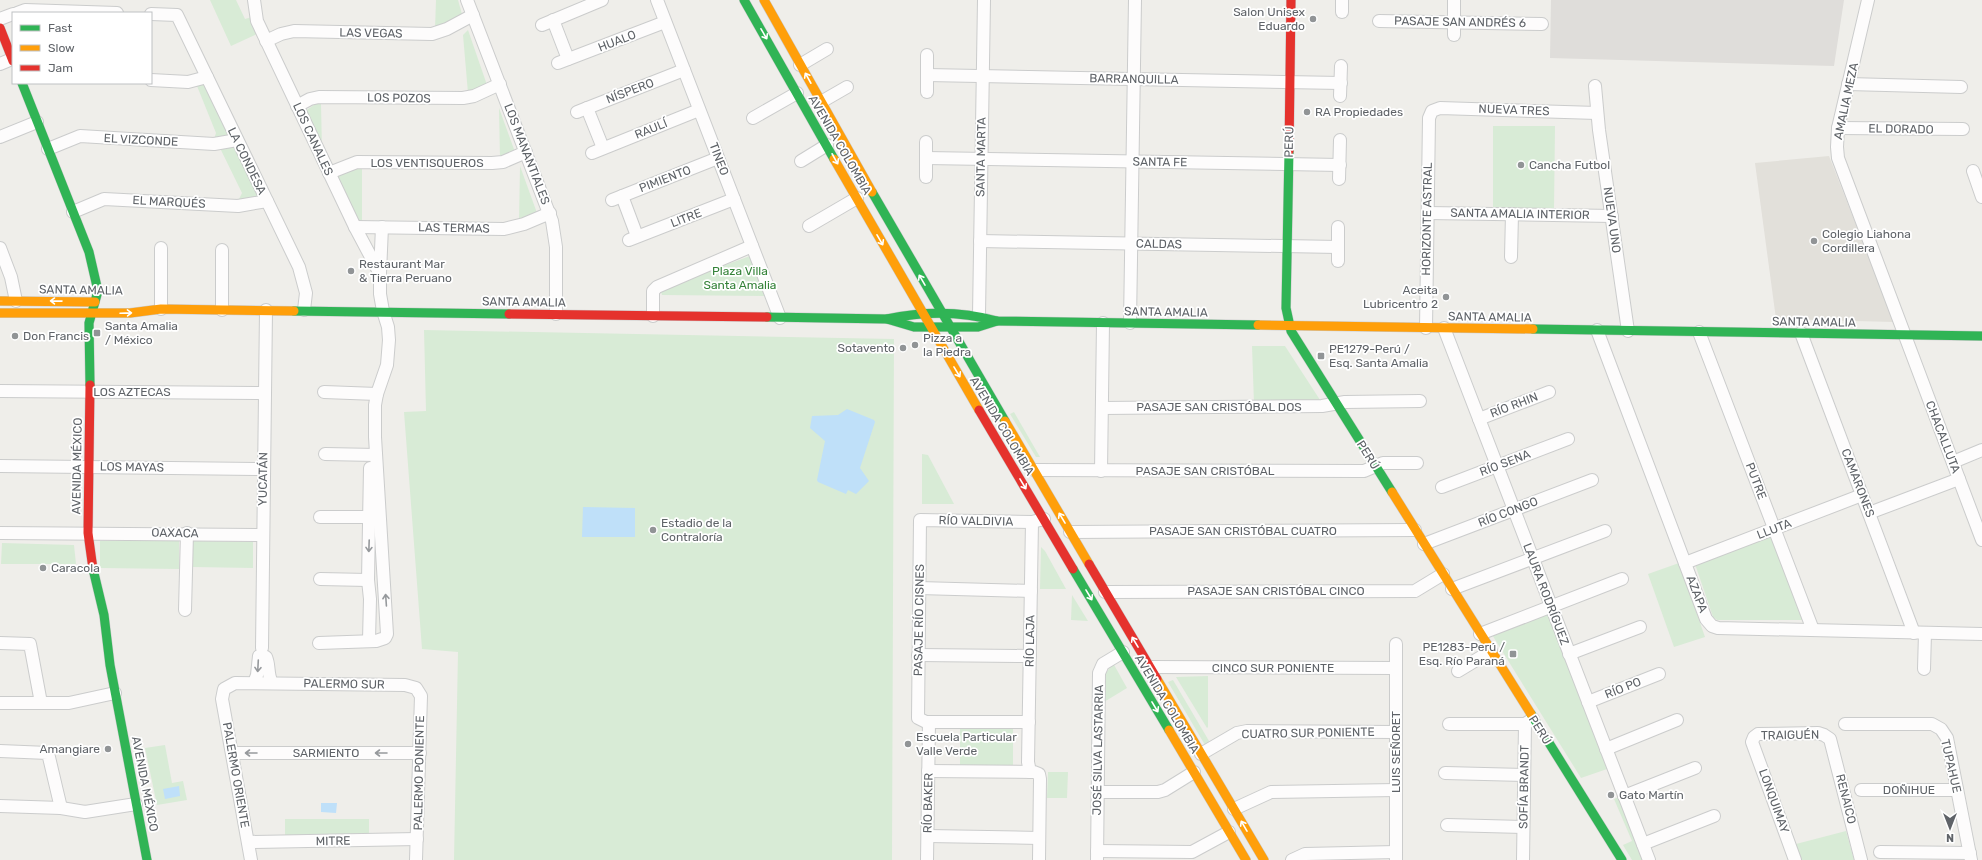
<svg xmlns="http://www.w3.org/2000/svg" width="1982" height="860" viewBox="0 0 1982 860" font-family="Rubik,sans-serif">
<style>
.industrial{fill:#dfddda}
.education{fill:#e2e0da}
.green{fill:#d8ebd6}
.water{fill:#bfe0f9}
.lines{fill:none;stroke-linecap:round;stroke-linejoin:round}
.street-casing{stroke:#cbcccc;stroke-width:14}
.fast-casing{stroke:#cacacb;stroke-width:10}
.slow-casing{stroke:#cacacb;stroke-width:10}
.jam-casing{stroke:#cacacb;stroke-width:10}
.street{stroke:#fdfcfc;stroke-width:12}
.fast{stroke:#30b455;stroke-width:9}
.slow{stroke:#ff9f0a;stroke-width:9}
.jam{stroke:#e5322d;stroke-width:9}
.oneway{stroke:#fff}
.oneway2{stroke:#96999c}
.poi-dot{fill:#919496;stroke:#fff;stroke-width:1.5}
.labels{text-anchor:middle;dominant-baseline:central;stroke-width:3.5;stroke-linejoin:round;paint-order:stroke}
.poi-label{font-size:12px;fill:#5f6368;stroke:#fff;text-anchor:start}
.street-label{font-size:12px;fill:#5f6368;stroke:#fff}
.park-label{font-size:12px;fill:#348238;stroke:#fff}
</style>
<rect width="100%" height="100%" fill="#efeeea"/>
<polygon class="industrial" points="1551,0 1844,0 1834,66 1550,58"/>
<polygon class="education" points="1829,156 1894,322 1776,319 1755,163"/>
<g class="green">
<polygon points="210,0 236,0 245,19 252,17 259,33 231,46"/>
<polygon points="436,0 458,0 462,14 449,23 435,29"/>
<polygon points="468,30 487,85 468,93 463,35"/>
<polygon points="206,82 231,132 228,138 213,142 216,133 197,86"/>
<polygon points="317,103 321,104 322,150 305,111"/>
<polygon points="499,108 515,152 500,159"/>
<polygon points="1493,126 1555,126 1554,210 1493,210"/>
<polygon points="219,146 238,147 261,196 237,203 242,193"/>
<polygon points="362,166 362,222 356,222 335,179 338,174"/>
<polygon points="520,166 537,213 519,222"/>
<polygon points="750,256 767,296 662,295 660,289"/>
<polygon points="424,330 894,339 892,860 454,860 458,652 422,649 404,412 426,411"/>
<polygon points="1252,346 1285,346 1322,403 1254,404"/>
<polygon points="1014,412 1040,457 1036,457 1010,414"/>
<polygon points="922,454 928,455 954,504 922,504"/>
<polygon points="1770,534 1805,620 1717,620 1713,617 1695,564"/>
<polygon points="100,541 179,541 179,569 100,568"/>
<polygon points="193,541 253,542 253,568 193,567"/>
<polygon points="2,543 74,545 76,564 1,564"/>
<polygon points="1041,547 1045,551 1066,589 1040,589"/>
<polygon points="1679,563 1705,637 1674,647 1648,574"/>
<polygon points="1072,595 1088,621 1071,620"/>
<polygon points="1547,611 1610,768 1581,778 1491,633"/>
<polygon points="1113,663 1127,688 1104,702 1104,676"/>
<polygon points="1208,676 1208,727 1207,728 1176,677"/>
<polygon points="1173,680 1212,746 1205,745 1168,682"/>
<polygon points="1013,724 1013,770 960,769 960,725"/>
<polygon points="165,745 172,783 183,781 187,800 157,805 145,748"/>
<polygon points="1048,772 1068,772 1067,798 1047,798"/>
<polygon points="1621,796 1645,860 1632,860 1623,845 1632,841 1614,799"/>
<polygon points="285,819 369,819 369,836 285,837"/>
<polygon points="1846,831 1854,860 1801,860 1796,844"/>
</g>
<g class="water">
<polygon points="847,409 874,420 875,422 860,468 869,481 856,494 848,490 846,494 818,482 817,480 825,441 810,428 812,416 838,415"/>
<polygon points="583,507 635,508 635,537 582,537"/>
<polygon points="179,786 180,796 165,799 163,789"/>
<polygon points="321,803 337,803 336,813 321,812"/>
</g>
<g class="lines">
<defs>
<g id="street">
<polyline points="254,0 257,21 355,227 380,274 380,294 383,311 388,327 389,340 387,365 377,394 375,405 375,437 387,634 385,638 376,641 319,643"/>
<polyline points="467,0 552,221 556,247 556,314"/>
<polyline points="657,0 780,318"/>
<polyline points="1868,0 1838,128 1837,147 1838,158 1982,540"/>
<polyline points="1342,12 1342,0"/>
<polyline points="17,13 25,10 117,13"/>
<polyline points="151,14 177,15 299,267 306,293 304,310"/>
<polyline points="0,19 13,14"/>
<polyline points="553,20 568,59"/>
<polyline points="1379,21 1542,24"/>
<polyline points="542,25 602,0"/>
<polyline points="1454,35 1454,0"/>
<polyline points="266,41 281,34 294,31 432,34 447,29 473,15"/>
<polyline points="558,63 665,22"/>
<polyline points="0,64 12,59"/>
<polyline points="800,65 827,49"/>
<polyline points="927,75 1341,83"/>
<polyline points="151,80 188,82 207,77"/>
<polyline points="1848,84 1961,87"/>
<polyline points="1595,86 1599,130 1628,331"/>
<polyline points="927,92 927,55"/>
<polyline points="1340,96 1341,66"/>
<polyline points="821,102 847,87"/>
<polyline points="297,106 310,99 319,97 463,98 474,96 500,84"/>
<polyline points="587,108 603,148"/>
<polyline points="577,112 684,70"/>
<polyline points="753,118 797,93"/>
<polyline points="1838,128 1963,129"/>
<polyline points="0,137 37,122"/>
<polyline points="48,149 80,136 214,144 237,140"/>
<polyline points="592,153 699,110"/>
<polyline points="926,158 1340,165"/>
<polyline points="801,161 827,145"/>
<polyline points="1973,171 1982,197"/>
<polyline points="329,173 357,162 492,163 503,162 526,152"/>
<polyline points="926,177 926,142"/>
<polyline points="1339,179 1340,140"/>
<polyline points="622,196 637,236"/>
<polyline points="612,200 718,158"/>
<polyline points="73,212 104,199 238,206 267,201"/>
<polyline points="1428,213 1612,216"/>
<polyline points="809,226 857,198"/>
<polyline points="355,227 504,229 524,224 550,213"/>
<polyline points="629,240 734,199"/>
<polyline points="980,241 1338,247"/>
<polyline points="0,248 11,277 16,301"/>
<polyline points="161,248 161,309"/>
<polyline points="222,250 222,310"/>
<polyline points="1511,257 1512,214"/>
<polyline points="1338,261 1338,227"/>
<polyline points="380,273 382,227"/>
<polyline points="979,315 984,0"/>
<polyline points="653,316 653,291 657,287 752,246"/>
<polyline points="1130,323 1135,0"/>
<polyline points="1426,328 1429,118 1432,111 1440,108 1597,113"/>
<polyline points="1444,328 1649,860"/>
<polyline points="1597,330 1706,619 1712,626 1718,628 1982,634"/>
<polyline points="1699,332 1813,630"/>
<polyline points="1801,333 1914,633"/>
<polyline points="0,391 265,393"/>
<polyline points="324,392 377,394"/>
<polyline points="1102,408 1322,406 1345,402 1420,401"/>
<polyline points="1479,419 1549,392"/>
<polyline points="325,454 376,455"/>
<polyline points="1953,462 1982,450"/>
<polyline points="0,466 264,469"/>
<polyline points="1034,470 1364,471 1383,463 1417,463"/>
<polyline points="1101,471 1103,323"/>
<polyline points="1442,487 1568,439"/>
<polyline points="1869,513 1959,479"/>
<polyline points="320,517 377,517"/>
<polyline points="1070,532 1415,530"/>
<polyline points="0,533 262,535"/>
<polyline points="1424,544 1592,480"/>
<polyline points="1685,563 1862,495"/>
<polyline points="320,579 368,580"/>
<polyline points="919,588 1031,591"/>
<polyline points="1452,589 1605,531"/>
<polyline points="1105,592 1415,591 1443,574"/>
<polyline points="185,610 187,533"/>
<polyline points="1480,634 1622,579"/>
<polyline points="369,640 370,599 368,580 370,468"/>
<polyline points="0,643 30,644 41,703"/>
<polyline points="1396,644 1396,860"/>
<polyline points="262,648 266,310"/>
<polyline points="1569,654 1640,627"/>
<polyline points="918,655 1030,656"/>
<polyline points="1150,667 1396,668"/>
<polyline points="1924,669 1925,633"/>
<polyline points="1458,671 1491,651"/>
<path d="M254 683 257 675 259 656 262 655 266 657C270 666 267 674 272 683"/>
<polyline points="1588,702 1659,674"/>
<polyline points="0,703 69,703 115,693"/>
<polyline points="1029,722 926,722 918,718 920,520 1032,522 1044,519"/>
<polyline points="1449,724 1525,724"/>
<polyline points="1845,724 1932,724 1941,729 1947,738 1971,860"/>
<polyline points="1606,749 1677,720"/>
<polyline points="0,751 48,753 61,808"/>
<polyline points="232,753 420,753"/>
<polyline points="1201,754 1237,733 1247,731 1396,732"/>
<polyline points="928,771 1034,772 1039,774 1040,779 1039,860"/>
<polyline points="1030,772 1028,762 1032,522"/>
<polyline points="1445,773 1524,775"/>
<polyline points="1861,790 1957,790"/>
<polyline points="1098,792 1158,792 1165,790 1194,772"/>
<polyline points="1624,796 1695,768"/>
<polyline points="0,806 61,808 85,812 136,804"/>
<polyline points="1234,809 1271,792 1396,790"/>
<polyline points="1447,825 1523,827"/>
<polyline points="928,836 1039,838"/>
<polyline points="248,842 417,839"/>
<polyline points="1643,844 1714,816"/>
<polyline points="1097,851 1192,852 1229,832"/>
<polyline points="1880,852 1970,853"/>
<polyline points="251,860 222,699 224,689 235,683 405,685 416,688 421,696 416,860"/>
<polyline points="927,860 929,722"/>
<polyline points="1097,860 1099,673 1103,664 1123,652"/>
<polyline points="1292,860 1305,854 1396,852"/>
<polyline points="1523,860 1525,724 1533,719"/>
<polyline points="1795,860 1752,742 1754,737 1758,734 1818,733 1824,735 1830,739 1861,860"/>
</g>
<g id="fast">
<polyline points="744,0 834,159"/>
<polyline points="22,83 89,252 98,291 89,323 90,385"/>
<polyline points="1289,151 1286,308 1291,331 1392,492"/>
<polyline points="872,192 1005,421"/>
<polyline points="294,311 509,314"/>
<polyline points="767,317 887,319 914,327 978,327 997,321"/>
<path d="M887 319C924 311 961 311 997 321L1258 325"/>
<polyline points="1533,329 1982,336"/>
<polyline points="93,569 104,615 110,665 147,860"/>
<polyline points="1073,569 1169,730"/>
<polyline points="1531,714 1622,860"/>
</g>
<g id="slow">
<polyline points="764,0 872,192"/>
<polyline points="834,159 979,410"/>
<polyline points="0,301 95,302"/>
<polyline points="0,313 130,313 161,309 294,311"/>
<polyline points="1258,325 1533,329"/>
<polyline points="1005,421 1089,564"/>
<polyline points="1392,492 1531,714"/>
<polyline points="1157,679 1264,860"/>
<polyline points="1169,730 1246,860"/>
</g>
<g id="jam">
<polyline points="0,28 13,61"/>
<polyline points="1289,151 1291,0"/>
<polyline points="509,314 767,317"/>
<polyline points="90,385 88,533 93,569"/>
<polyline points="979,410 1073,569"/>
<polyline points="1089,564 1157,679"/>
</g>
</defs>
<use href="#street" class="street-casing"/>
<use href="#fast" class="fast-casing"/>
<use href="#slow" class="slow-casing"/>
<use href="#jam" class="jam-casing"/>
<use href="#street" class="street"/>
<use href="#fast" class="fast"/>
<use href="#slow" class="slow"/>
<use href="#jam" class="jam"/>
</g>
<defs><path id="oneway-shaft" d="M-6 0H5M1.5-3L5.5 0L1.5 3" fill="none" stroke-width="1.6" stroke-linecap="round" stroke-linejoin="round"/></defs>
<g class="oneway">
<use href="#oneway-shaft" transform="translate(764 34) rotate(60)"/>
<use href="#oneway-shaft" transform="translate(808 78) rotate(-119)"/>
<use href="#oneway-shaft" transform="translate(835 159) rotate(61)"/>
<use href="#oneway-shaft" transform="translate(880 240) rotate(60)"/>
<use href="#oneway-shaft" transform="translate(922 280) rotate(-120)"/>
<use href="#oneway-shaft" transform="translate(56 301) rotate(-179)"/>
<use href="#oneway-shaft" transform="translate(126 313) rotate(-2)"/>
<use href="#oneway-shaft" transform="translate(957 372) rotate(59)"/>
<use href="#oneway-shaft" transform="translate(1023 484) rotate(59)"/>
<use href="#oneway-shaft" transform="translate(1062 518) rotate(-121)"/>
<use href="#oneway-shaft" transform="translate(1089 595) rotate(59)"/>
<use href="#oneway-shaft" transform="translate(1135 642) rotate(-121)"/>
<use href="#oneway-shaft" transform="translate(1155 707) rotate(59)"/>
<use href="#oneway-shaft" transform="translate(1244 826) rotate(-120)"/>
</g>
<g class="oneway2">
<use href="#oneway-shaft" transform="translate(369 546) rotate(92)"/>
<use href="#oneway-shaft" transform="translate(386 600) rotate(-94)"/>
<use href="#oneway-shaft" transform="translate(258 666) rotate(93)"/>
<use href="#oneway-shaft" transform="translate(251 753) rotate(180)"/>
<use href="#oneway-shaft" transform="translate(381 753) rotate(180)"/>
</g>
<g class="poi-dot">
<circle cx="1313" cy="19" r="4"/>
<circle cx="1307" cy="112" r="4"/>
<circle cx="1521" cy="165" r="4"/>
<circle cx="1814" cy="241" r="4"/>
<circle cx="351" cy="271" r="4"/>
<circle cx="1446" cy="297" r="4"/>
<rect x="93" y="329" width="8" height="8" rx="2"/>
<circle cx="15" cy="336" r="4"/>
<circle cx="915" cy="345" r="4"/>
<circle cx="903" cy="348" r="4"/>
<rect x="1317" y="352" width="8" height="8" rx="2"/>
<circle cx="653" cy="530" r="4"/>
<circle cx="43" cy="568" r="4"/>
<rect x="1509" y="650" width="8" height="8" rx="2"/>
<circle cx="908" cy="744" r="4"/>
<circle cx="108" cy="749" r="4"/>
<circle cx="1611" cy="795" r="4"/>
</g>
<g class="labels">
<g class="poi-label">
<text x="1305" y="12" text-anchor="end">Salon Unisex<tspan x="1305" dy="14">Eduardo</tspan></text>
<text x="1315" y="112">RA Propiedades</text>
<text x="1529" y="165">Cancha Futbol</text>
<text x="1822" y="234">Colegio Liahona<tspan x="1822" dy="14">Cordillera</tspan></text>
<text x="359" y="264">Restaurant Mar<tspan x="359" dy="14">&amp; Tierra Peruano</tspan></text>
<text x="1438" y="290" text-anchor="end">Aceita<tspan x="1438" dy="14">Lubricentro 2</tspan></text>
<text x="105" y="326">Santa Amalia<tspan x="105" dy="14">/ México</tspan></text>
<text x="23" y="336">Don Francis</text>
<text x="923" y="338">Pizza a<tspan x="923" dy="14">la Piedra</tspan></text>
<text x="895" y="348" text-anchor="end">Sotavento</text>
<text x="1329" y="349">PE1279-Perú /<tspan x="1329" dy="14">Esq. Santa Amalia</tspan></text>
<text x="661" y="523">Estadio de la<tspan x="661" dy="14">Contraloría</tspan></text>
<text x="51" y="568">Caracola</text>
<text x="1505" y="647" text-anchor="end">PE1283-Perú /<tspan x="1505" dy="14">Esq. Río Paraná</tspan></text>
<text x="916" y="737">Escuela Particular<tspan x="916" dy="14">Valle Verde</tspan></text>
<text x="100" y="749" text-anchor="end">Amangiare</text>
<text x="1619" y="795">Gato Martín</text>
</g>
<g class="street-label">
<text transform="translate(1460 22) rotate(1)">PASAJE SAN ANDRÉS 6</text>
<text transform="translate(371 33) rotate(1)">LAS VEGAS</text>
<text transform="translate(617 41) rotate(-21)">HUALO</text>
<text transform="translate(1134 79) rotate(1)">BARRANQUILLA</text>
<text transform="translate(630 91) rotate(-21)">NÍSPERO</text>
<text transform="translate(399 98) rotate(1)">LOS POZOS</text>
<text transform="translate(1846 101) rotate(-78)">AMALIA MEZA</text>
<text transform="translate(1514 110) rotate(2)">NUEVA TRES</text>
<text transform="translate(651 129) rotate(-22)">RAULÍ</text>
<text transform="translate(1901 129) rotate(1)">EL DORADO</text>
<text transform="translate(313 139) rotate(65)">LOS CANALES</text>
<text transform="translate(141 140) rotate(3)">EL VIZCONDE</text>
<text transform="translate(1289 142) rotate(-89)">PERÚ</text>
<text transform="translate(840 145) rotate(60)">AVENIDA COLOMBIA</text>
<text transform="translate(527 154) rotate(69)">LOS MANANTIALES</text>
<text transform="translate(981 157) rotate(-89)">SANTA MARTA</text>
<text transform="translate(719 159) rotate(69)">TINEO</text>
<text transform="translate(247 161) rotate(64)">LA CONDESA</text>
<text transform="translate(1160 162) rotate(1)">SANTA FE</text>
<text x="427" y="163">LOS VENTISQUEROS</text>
<text transform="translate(665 179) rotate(-21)">PIMIENTO</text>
<text transform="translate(169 202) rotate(3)">EL MARQUÉS</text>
<text transform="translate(1520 214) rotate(1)">SANTA AMALIA INTERIOR</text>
<text transform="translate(686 218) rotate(-21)">LITRE</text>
<text transform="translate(1427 219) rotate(-89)">HORIZONTE ASTRAL</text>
<text transform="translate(1612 220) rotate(82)">NUEVA UNO</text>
<text transform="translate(454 228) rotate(1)">LAS TERMAS</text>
<text transform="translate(1159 244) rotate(1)">CALDAS</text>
<text transform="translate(81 290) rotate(1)">SANTA AMALIA</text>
<text transform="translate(524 302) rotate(1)">SANTA AMALIA</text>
<text transform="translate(1166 312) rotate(1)">SANTA AMALIA</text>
<text transform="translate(1490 317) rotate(1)">SANTA AMALIA</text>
<text transform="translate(1814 322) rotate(1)">SANTA AMALIA</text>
<text x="132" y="392">LOS AZTECAS</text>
<text transform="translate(1514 405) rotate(-21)">RÍO RHIN</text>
<text x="1219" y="407">PASAJE SAN CRISTÓBAL DOS</text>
<text transform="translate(1002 426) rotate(59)">AVENIDA COLOMBIA</text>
<text transform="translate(1943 437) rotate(69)">CHACALLUTA</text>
<text transform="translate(1368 455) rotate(58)">PERÚ</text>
<text transform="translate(1505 463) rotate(-21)">RÍO SENA</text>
<text transform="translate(77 466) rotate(-89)">AVENIDA MÉXICO</text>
<text transform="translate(132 467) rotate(1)">LOS MAYAS</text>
<text x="1205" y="471">PASAJE SAN CRISTÓBAL</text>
<text transform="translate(263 479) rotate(-89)">YUCATÁN</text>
<text transform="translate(1756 481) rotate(69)">PUTRE</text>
<text transform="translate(1858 483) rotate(69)">CAMARONES</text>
<text transform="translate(1508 512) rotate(-21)">RÍO CONGO</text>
<text transform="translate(976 521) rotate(1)">RÍO VALDIVIA</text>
<text transform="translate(1774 529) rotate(-21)">LLUTA</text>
<text x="1243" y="531">PASAJE SAN CRISTÓBAL CUATRO</text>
<text transform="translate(175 533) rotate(1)">OAXACA</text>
<text x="1276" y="591">PASAJE SAN CRISTÓBAL CINCO</text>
<text transform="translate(1546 594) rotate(69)">LAURA RODRÍGUEZ</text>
<text transform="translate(1697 594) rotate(69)">AZAPA</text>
<text transform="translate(919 620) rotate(-89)">PASAJE RÍO CISNES</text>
<text transform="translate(1030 641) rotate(-89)">RÍO LAJA</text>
<text x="1273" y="668">CINCO SUR PONIENTE</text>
<text transform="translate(344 684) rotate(1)">PALERMO SUR</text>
<text transform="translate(1623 688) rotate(-22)">RÍO PO</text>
<text transform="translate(1167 704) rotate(59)">AVENIDA COLOMBIA</text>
<text transform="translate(1540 730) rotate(58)">PERÚ</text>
<text transform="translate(1308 733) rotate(-1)">CUATRO SUR PONIENTE</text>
<text transform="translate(1790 735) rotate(-1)">TRAIGUÉN</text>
<text transform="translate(1098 750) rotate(-89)">JOSÉ SILVA LASTARRIA</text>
<text transform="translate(1396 752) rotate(-90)">LUIS SEÑORET</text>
<text x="326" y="753">SARMIENTO</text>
<text transform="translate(1951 766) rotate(77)">TUPAHUE</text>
<text transform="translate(419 773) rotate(-89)">PALERMO PONIENTE</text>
<text transform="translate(236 775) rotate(80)">PALERMO ORIENTE</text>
<text transform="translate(145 784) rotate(79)">AVENIDA MÉXICO</text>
<text transform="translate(1524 787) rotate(-89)">SOFÍA BRANDT</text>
<text x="1909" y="790">DOÑIHUE</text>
<text transform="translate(1846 799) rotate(76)">RENAICO</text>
<text transform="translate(1774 801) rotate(70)">LONQUIMAY</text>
<text transform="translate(928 803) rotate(-89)">RÍO BAKER</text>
<text transform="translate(333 841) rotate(-1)">MITRE</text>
</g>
<g class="park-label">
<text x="740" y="271">Plaza Villa<tspan x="740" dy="14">Santa Amalia</tspan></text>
</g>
</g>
<rect x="12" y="12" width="140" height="72" fill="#ffffff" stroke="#bfc1c3"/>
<rect x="20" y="25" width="20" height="6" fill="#30b455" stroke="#bfc1c3"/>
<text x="48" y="32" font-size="12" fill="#5f6368">Fast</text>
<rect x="20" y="45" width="20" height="6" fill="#ff9f0a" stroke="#bfc1c3"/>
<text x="48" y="52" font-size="12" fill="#5f6368">Slow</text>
<rect x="20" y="65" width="20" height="6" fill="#e5322d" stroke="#bfc1c3"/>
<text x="48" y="72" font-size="12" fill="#5f6368">Jam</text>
<g transform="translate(1950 828) rotate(180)" stroke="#ffffff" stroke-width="3" paint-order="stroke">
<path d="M0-3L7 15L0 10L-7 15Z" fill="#5f6368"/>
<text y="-6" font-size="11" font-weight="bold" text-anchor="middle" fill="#5f6368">N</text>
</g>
</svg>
